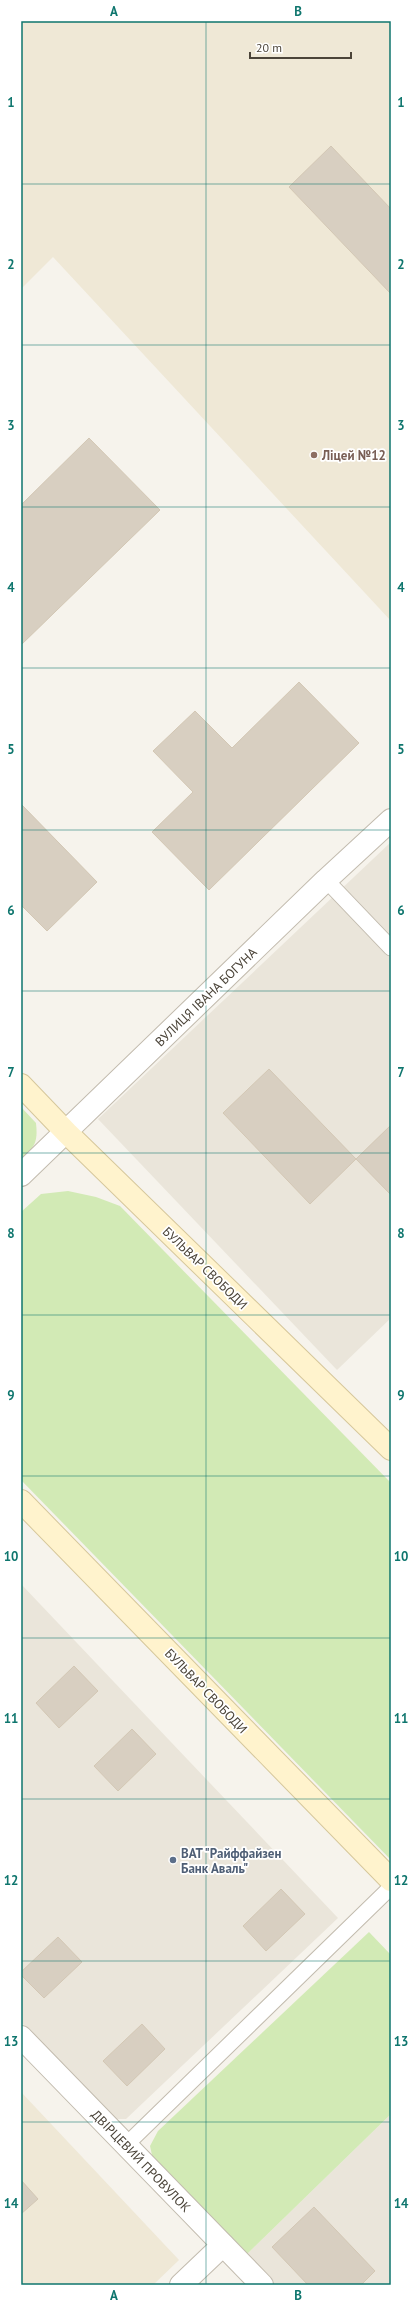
<svg xmlns="http://www.w3.org/2000/svg" width="412" height="2306" viewBox="0 0 412 2306" font-family="'PT Sans',sans-serif">
<style>
.residential{fill:#eae5da}
.education{fill:#efe8d6}
.green{fill:#d2eab5}
.building{fill:#d8cfc1;stroke:#d3c7b4}
.lines{fill:none;stroke-linecap:round;stroke-linejoin:round}
.lane-casing{stroke:#c2bbae;stroke-width:17}
.street-casing{stroke:#c2bbae;stroke-width:24}
.secondary-casing{stroke:#d6c79b;stroke-width:24}
.lane{stroke:#fff;stroke-width:15}
.street{stroke:#fff;stroke-width:22}
.secondary{stroke:#fff3cd;stroke-width:22}
.grid{fill:none;stroke:#0f766e;stroke-width:1;stroke-opacity:0.55}
.education-dot{fill:#8d6e63;stroke:#fff;stroke-width:1.5}
.service-dot{fill:#5c6f8a;stroke:#fff;stroke-width:1.5}
.labels{text-anchor:middle;dominant-baseline:central;stroke-width:3.5;stroke-linejoin:round;paint-order:stroke}
.education-label{font-size:13px;font-weight:bold;fill:#785e54;stroke:#fff;text-anchor:start}
.street-label{font-size:13px;fill:#4b4439;stroke:#fff}
.service-label{font-size:13px;font-weight:bold;fill:#4e5e75;stroke:#fff;text-anchor:start}
.neatline{fill:none;stroke:#0f766e;stroke-width:1.5}
.grid-label{font-size:13px;text-anchor:middle;font-weight:bold;fill:#0f766e}
</style>
<rect width="100%" height="100%" fill="#f6f3ec"/>
<g class="residential">
<polygon points="391,842 391,1318 337,1370 98,1119"/>
<polygon points="21,1584 338,1918 126,2119 114,2119 21,2022"/>
<polygon points="391,2114 391,2285 271,2285 244,2257"/>
</g>
<g class="education">
<polygon points="21,21 391,21 391,621 53,257 21,289"/>
<polygon points="21,2092 179,2260 153,2285 21,2285"/>
</g>
<g class="green">
<path d="M21 1107 36 1123C38 1142 35 1147 21 1159Z"/>
<polygon points="68,1191 96,1197 120,1206 391,1483 391,1860 21,1480 21,1212 41,1194"/>
<polygon points="369,1932 391,1955 391,2114 244,2257 154,2164 150,2146 158,2131"/>
</g>
<g class="building">
<polygon points="331,146 391,209 391,294 289,187"/>
<polygon points="89,438 160,510 21,645 21,505"/>
<polygon points="299,682 359,743 209,890 152,832 193,792 153,751 195,711 232,748"/>
<polygon points="21,804 97,882 47,931 21,905"/>
<polygon points="269,1069 356,1159 310,1204 223,1113"/>
<polygon points="391,1125 391,1195 356,1159"/>
<polygon points="74,1666 98,1691 59,1728 36,1703"/>
<polygon points="132,1729 156,1754 118,1791 94,1766"/>
<polygon points="281,1889 305,1914 266,1951 243,1926"/>
<polygon points="58,1937 82,1962 44,1998 21,1975 21,1972"/>
<polygon points="142,2024 165,2049 127,2086 103,2061"/>
<polygon points="21,2180 38,2199 21,2214"/>
<polygon points="314,2207 375,2271 361,2285 308,2285 272,2247"/>
</g>
<g class="lines">
<defs>
<g id="lane">
<polyline points="326,880 391,948"/>
<polyline points="126,2145 391,1887"/>
</g>
<g id="street">
<polyline points="21,1175 326,880 391,820"/>
<polyline points="21,2037 262,2285"/>
<polyline points="181,2285 223,2245"/>
</g>
<g id="secondary">
<polyline points="21,1085 67,1133 391,1449"/>
<polyline points="21,1501 391,1880"/>
</g>
</defs>
<use href="#lane" class="lane-casing"/>
<use href="#street" class="street-casing"/>
<use href="#secondary" class="secondary-casing"/>
<use href="#lane" class="lane"/>
<use href="#street" class="street"/>
<use href="#secondary" class="secondary"/>
</g>
<path class="grid" d="M206 21V2285M21 184H391M21 345H391M21 507H391M21 668H391M21 830H391M21 991H391M21 1153H391M21 1315H391M21 1476H391M21 1638H391M21 1799H391M21 1961H391M21 2122H391"/>
<circle class="education-dot" cx="314" cy="455" r="4"/>
<circle class="service-dot" cx="173" cy="1860" r="4"/>
<g class="labels">
<g class="education-label">
<text x="322" y="455">Ліцей №12</text>
</g>
<g class="street-label">
<text transform="translate(206 997) rotate(-44)">ВУЛИЦЯ ІВАНА БОГУНА</text>
<text transform="translate(205 1268) rotate(44)">БУЛЬВАР СВОБОДИ</text>
<text transform="translate(206 1691) rotate(46)">БУЛЬВАР СВОБОДИ</text>
<text transform="translate(141 2161) rotate(46)">ДВІРЦЕВИЙ ПРОВУЛОК</text>
</g>
<g class="service-label">
<text x="181" y="1853">ВАТ "Райффайзен<tspan x="181" dy="15">Банк Аваль"</tspan></text>
</g>
</g>
<rect width="412" height="2306" fill="none" stroke="#ffffff" stroke-width="44"/>
<path d="M250 52v6h101v-6" fill="none" stroke="#4b4439" stroke-width="2"/>
<text x="256" y="52" font-size="12" fill="#4b4439" stroke="#ffffff" stroke-width="3" paint-order="stroke">20 m</text>
<rect x="22" y="22" width="368" height="2262" class="neatline"/>
<g class="grid-label">
<text x="114" y="16">A</text>
<text x="298" y="16">B</text>
<text x="11" y="107">1</text>
<text x="401" y="107">1</text>
<text x="11" y="269">2</text>
<text x="401" y="269">2</text>
<text x="11" y="430">3</text>
<text x="401" y="430">3</text>
<text x="11" y="592">4</text>
<text x="401" y="592">4</text>
<text x="11" y="754">5</text>
<text x="401" y="754">5</text>
<text x="11" y="915">6</text>
<text x="401" y="915">6</text>
<text x="11" y="1077">7</text>
<text x="401" y="1077">7</text>
<text x="11" y="1238">8</text>
<text x="401" y="1238">8</text>
<text x="11" y="1400">9</text>
<text x="401" y="1400">9</text>
<text x="11" y="1561">10</text>
<text x="401" y="1561">10</text>
<text x="11" y="1723">11</text>
<text x="401" y="1723">11</text>
<text x="11" y="1885">12</text>
<text x="401" y="1885">12</text>
<text x="11" y="2046">13</text>
<text x="401" y="2046">13</text>
<text x="11" y="2208">14</text>
<text x="401" y="2208">14</text>
<text x="114" y="2300">A</text>
<text x="298" y="2300">B</text>
</g>
</svg>
